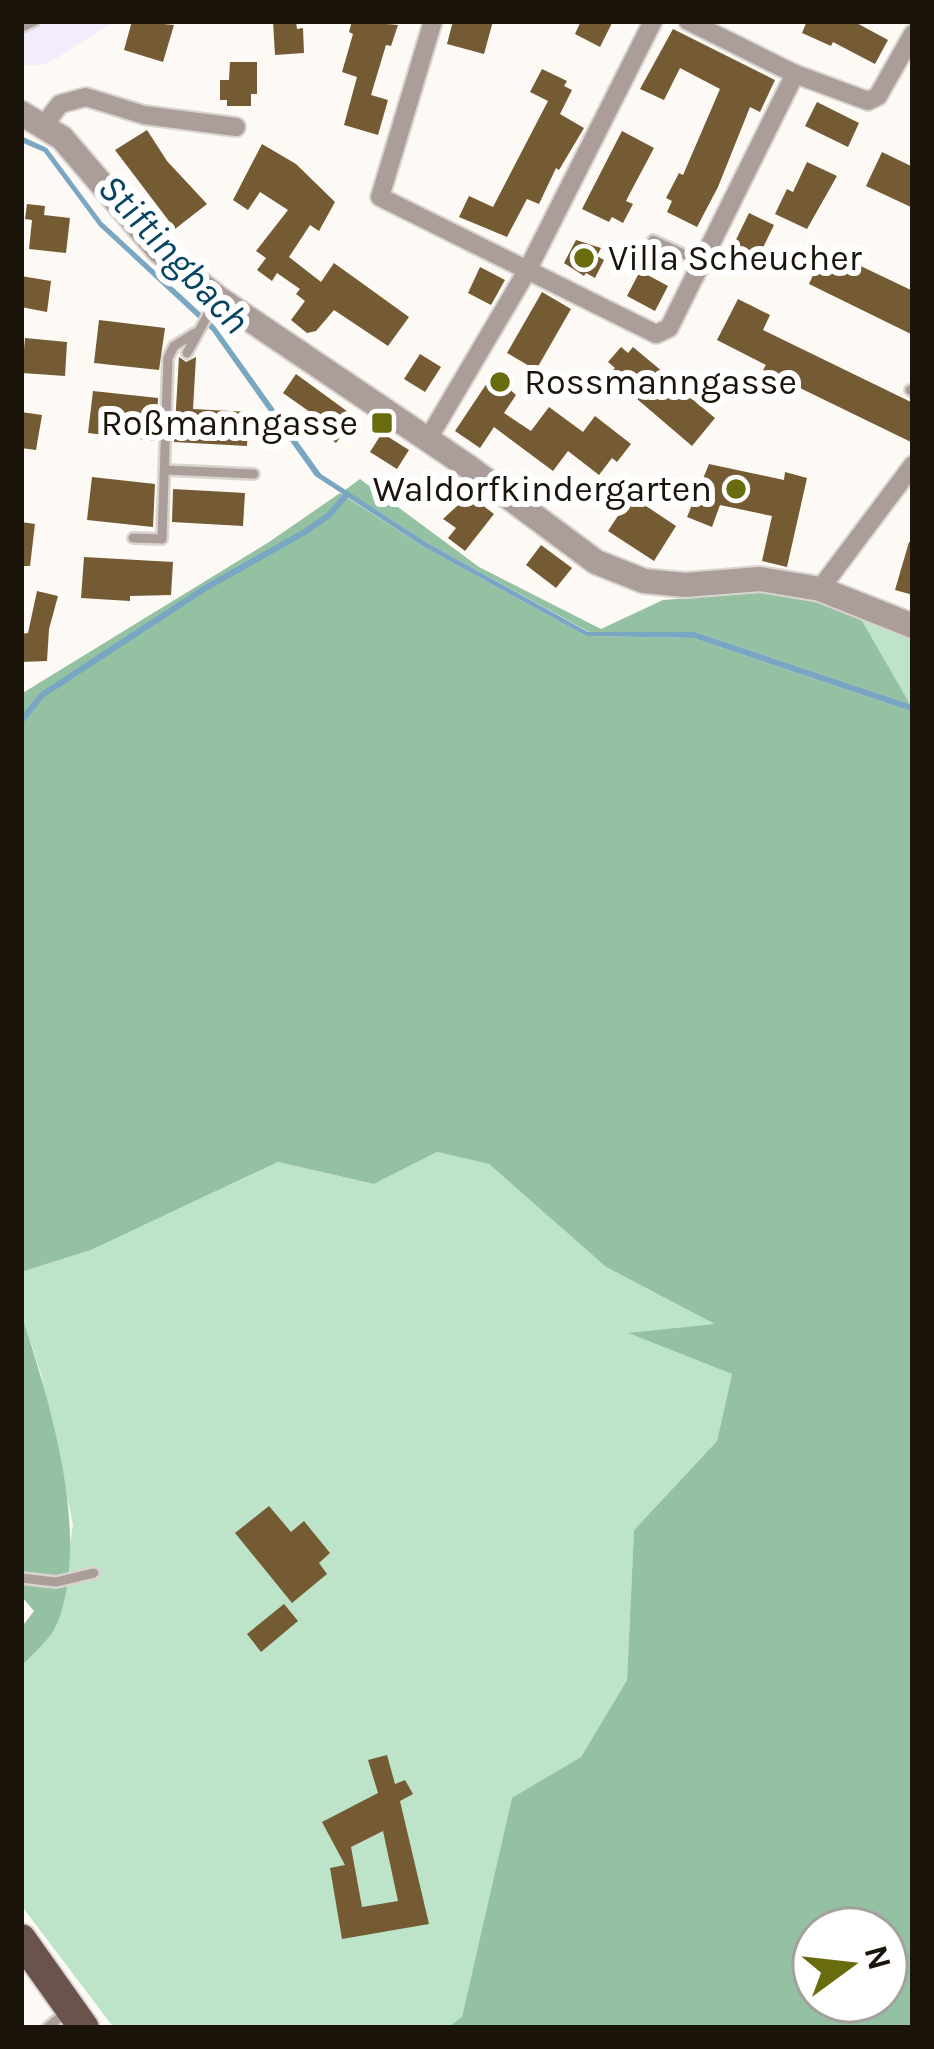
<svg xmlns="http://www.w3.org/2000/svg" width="934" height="2049" viewBox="0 0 934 2049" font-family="Karla,sans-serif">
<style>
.medical{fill:#f4ecfd}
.green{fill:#bde4c9}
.forest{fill:#94c1a1;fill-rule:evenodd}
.water{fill:#78a6c3}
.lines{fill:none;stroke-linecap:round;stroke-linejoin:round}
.stream{stroke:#78a6c3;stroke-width:6}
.building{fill:#745b33;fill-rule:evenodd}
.service-casing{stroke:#d9d4cf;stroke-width:14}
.minor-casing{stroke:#d9d4cf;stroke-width:22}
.tertiary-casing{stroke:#d9d4cf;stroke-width:28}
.primary-casing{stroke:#d9d4cf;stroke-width:34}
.service{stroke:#ab9e9a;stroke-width:9}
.minor{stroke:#ab9e9a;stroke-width:18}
.tertiary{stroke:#ab9e9a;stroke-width:24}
.primary{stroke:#6a534d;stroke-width:30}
.poi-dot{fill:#696c0d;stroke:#fff;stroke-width:4.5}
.labels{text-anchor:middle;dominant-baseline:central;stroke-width:12;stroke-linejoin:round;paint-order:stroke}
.poi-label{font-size:36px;fill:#1a140b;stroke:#fff;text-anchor:start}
.water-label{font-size:39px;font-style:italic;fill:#084563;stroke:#fff}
</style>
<rect width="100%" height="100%" fill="#fdf9f4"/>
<polygon class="medical" points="21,21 115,21 47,64 21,66"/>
<g class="green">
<polygon points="857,612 913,638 913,710 910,704"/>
<polygon points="437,1152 489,1164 606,1267 718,1325 631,1334 732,1374 717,1441 634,1530 627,1680 581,1757 512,1799 462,2018 452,2028 114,2028 21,1905 21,1667 56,1627 73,1525 41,1374 21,1313 21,1272 91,1250 278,1162 374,1184"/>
</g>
<g class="forest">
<polygon points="360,479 479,567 601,629 663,600 785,591 857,612 910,704 695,632 589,632 426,542 345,490"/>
<path d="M340 493 424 547 586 636 693 638 913 712V2028L451 2025 462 2017 512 1798 581 1757 627 1680 634 1530 717 1441 732 1374 628 1333 715 1324 606 1267 489 1164 437 1152 374 1184 278 1162 91 1250 21 1272V694L269 542ZM814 1929H886V2001H814Z"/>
<path d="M21 1313C49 1400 92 1535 57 1624 51 1639 32 1654 21 1667V1628L34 1611 21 1596Z"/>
</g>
<polygon class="water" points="21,136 47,148 102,222 215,326 321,474 426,542 588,632 695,632 910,704 913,712 693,638 586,636 424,547 315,476 212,331 99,226 44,152 21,142"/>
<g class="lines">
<polyline class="stream" points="21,721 42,695 207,587 305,532 329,515 347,494"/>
</g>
<g class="building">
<polygon points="132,21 174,25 163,62 124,50"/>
<polygon points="273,21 296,21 297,29 303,28 304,53 275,55"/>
<polygon points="352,21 398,25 391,46 386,45 371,95 388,100 378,135 344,125 357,77 342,72 353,34 349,32"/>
<polygon points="453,21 493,21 484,54 447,44"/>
<polygon points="581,21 613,21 600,47 575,34"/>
<polygon points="807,21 853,21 888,40 875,64 833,42 831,46 802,33"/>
<polygon points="673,29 775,80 760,112 750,107 718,187 697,227 667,212 672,201 666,198 679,173 683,175 720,89 680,68 664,100 640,89"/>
<polygon points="230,62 257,62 257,94 251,94 251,106 227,106 227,100 220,100 220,80 229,80"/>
<polygon points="542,69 567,81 564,86 572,90 560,114 584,128 559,170 556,168 539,204 527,199 507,237 459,217 469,196 493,207 548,101 530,92"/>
<polygon points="817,102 859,123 848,147 805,126"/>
<polygon points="147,130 167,161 207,204 175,229 115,150"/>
<polygon points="622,131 654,148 629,195 626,201 633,204 623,223 612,217 609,222 582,209"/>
<polygon points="262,144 296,164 335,202 319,231 310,225 289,257 321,282 334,263 409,317 388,346 334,310 316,331 307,333 291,320 305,301 296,294 300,289 277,273 272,281 257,270 266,258 256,251 288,210 260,192 248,210 233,200"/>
<polygon points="882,152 913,167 913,208 866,186"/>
<polygon points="807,162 837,176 807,229 775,214 787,189 793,192"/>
<polygon points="27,204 45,206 44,215 70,218 66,253 29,249 32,220 25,219"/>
<polygon points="749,213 774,225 755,264 730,252"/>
<polygon points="576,240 601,248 597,256 604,260 595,278 586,273 584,276 564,263"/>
<polygon points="825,249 913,291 913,335 809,284"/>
<polygon points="480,267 505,280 491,305 468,293"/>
<polygon points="640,271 668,286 655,311 627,296"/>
<polygon points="21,276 51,281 47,312 21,307"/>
<polygon points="542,292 571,309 536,370 507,353"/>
<polygon points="738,299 770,315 763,330 913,403 913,443 763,370 766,365 717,340"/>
<polygon points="99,320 165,328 159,370 94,363"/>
<polygon points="25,338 67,342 65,376 22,373"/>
<polygon points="621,347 628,353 633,347 669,377 673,373 696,393 692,399 715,418 692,446 609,375 615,368 608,362"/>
<polygon points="420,354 441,367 425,392 404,379"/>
<polygon points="179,357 186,362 196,357 193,409 249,412 247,446 174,442"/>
<polygon points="296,374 355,417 336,443 311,425 317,417 283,393"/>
<polygon points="493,374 516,395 504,413 531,431 549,407 583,432 595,416 631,444 617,462 612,458 599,475 568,451 553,471 494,427 480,448 455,431"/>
<polygon points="93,391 158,398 156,441 88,433"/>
<polygon points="21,412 42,415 36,450 21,448"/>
<polygon points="382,433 409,450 397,469 370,452"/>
<polygon points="709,464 784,480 785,472 807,478 787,567 762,561 772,516 720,505 712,527 687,517"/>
<polygon points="92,477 155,484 153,527 87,520"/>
<polygon points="173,489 245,493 243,526 172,522"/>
<polygon points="469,495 494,514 465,551 448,538 456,528 443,519"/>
<polygon points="631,496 676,526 654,561 608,531"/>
<polygon points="21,522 35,524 30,566 21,566"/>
<polygon points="909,542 913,543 913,595 895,590"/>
<polygon points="541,545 572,568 556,588 526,565"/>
<polygon points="84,557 173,562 171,595 130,596 130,601 81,598"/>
<polygon points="37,591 58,596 49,629 47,661 21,662 21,634 28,633"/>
<polygon points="269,1506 291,1532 304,1521 330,1553 319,1563 327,1574 292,1603 235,1533"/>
<polygon points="284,1604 298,1621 261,1652 247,1634"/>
<path d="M387 1755 395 1784 405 1780 413 1794 400 1801 429 1924 342 1939 330 1868 345 1865 322 1822 378 1793 368 1760ZM383 1831 398 1901 362 1907 351 1847Z"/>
</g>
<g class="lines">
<defs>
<g id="service">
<polyline points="21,27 35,21"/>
<polyline points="653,240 701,262"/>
<polyline points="187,353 216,300"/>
<polyline points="910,390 913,392"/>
<polyline points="166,470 254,474"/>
<polyline points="133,538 162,539 168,358 174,346 195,333"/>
<polyline points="21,1578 56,1582 94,1573"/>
<polyline points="47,2028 65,2013"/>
</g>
<g id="minor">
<polyline points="433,21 380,197 656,334 669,328 795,74"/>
<polyline points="688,21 795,74 868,101 878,96 913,34"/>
<polyline points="44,125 60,104 86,97 144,115 236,127"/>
<polyline points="428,439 527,271 653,21"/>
<polyline points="820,589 913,465"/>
</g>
<polyline id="tertiary" points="21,113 62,138 159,251 218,298 467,466 596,562 644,581 685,585 760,579 820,589 913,626"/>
<polyline id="primary" points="21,1939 84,2028"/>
</defs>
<use href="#service" class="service-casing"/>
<use href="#minor" class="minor-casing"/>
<use href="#tertiary" class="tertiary-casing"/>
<use href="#primary" class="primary-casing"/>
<use href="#service" class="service"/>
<use href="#minor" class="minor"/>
<use href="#tertiary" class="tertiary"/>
<use href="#primary" class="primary"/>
</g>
<g class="poi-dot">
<circle cx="584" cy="258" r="12"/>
<circle cx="500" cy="382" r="12"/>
<rect x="370" y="411" width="24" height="24" rx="6"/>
<circle cx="736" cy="489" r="12"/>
</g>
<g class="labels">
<g class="poi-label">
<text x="608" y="258">Villa Scheucher</text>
<text x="524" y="382">Rossmanngasse</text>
<text x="358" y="423" text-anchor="end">Roßmanngasse</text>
<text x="712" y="489" text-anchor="end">Waldorfkindergarten</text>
</g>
<g class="water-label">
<text transform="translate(174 254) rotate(47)">Stiftingbach</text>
</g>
</g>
<rect width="934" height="2049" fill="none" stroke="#1a140b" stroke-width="48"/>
<g transform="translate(850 1965) rotate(75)"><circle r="57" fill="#ffffff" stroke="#a3a19d" stroke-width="3"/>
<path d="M0-9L21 45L0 30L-21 45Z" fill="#696c0d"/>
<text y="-18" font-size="33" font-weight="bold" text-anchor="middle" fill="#1a140b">N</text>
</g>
</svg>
